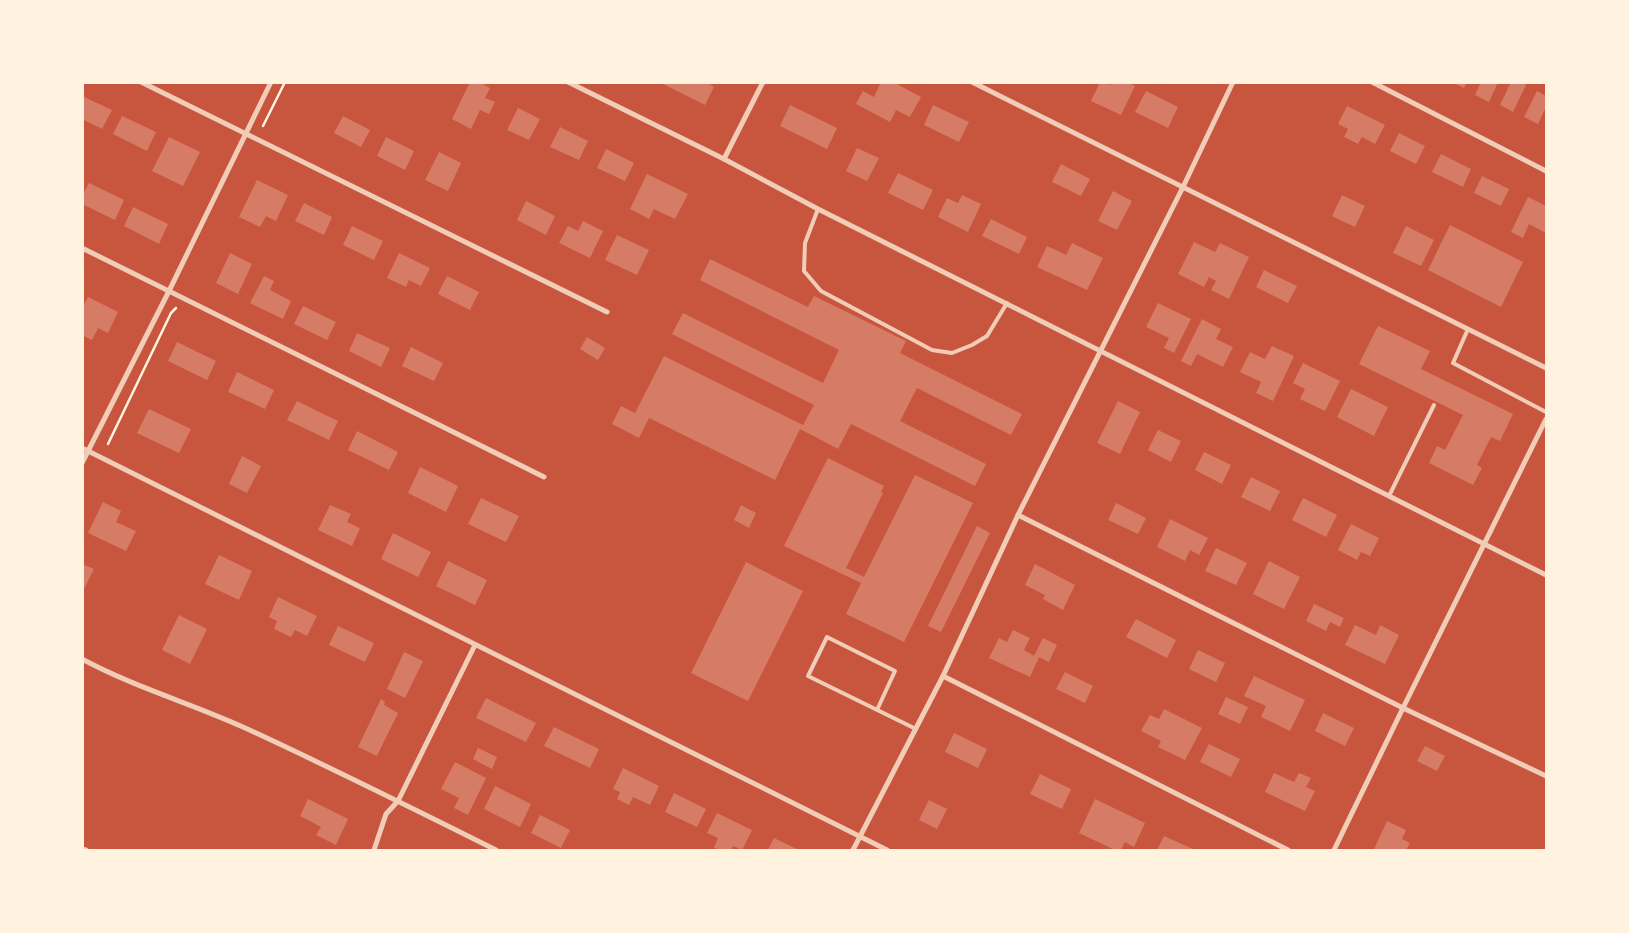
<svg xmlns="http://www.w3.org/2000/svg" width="1629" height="933" viewBox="0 0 1629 933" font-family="'Varela Round',sans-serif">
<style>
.building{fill:#d67c66}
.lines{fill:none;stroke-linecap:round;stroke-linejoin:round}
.path{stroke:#fff3e0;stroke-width:2.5}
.service{stroke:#f1ccb7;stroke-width:4}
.minor{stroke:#f1ccb7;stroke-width:5}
</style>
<rect width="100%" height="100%" fill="#c8553d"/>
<g class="building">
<polygon points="470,82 479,82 490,88 485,98 495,102 489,114 480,110 471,129 452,119"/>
<polygon points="664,82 706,82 714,87 705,105 663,84"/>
<polygon points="881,82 893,82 921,97 910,117 896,110 890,122 856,104 863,91 874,97"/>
<polygon points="1100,82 1111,85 1112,82 1127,82 1135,86 1121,115 1091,101"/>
<polygon points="1452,82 1467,82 1464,88"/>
<polygon points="1481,82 1498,82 1489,102 1475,95"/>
<polygon points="1511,82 1521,82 1526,85 1513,112 1500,105"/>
<polygon points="1146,91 1178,107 1168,128 1135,112"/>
<polygon points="1537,91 1546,96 1546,107 1538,124 1524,117"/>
<polygon points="82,96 112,110 102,129 82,119"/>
<polygon points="790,105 837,128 827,149 780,126"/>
<polygon points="933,105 969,122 959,142 924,125"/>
<polygon points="1347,106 1385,125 1375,144 1362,137 1358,144 1344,137 1348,129 1338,124"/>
<polygon points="518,108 540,119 529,140 507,130"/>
<polygon points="122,116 156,132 147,151 113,134"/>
<polygon points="343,116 370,130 361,147 334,133"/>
<polygon points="560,127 588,141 579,160 550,147"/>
<polygon points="1399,133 1425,146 1416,164 1390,151"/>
<polygon points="169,137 200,152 183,186 152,171"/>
<polygon points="386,137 414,151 405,170 377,156"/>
<polygon points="857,148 879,158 867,181 846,171"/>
<polygon points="606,149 634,163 625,181 597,168"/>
<polygon points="439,152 461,163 448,191 425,180"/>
<polygon points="1441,154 1471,169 1463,187 1432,172"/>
<polygon points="1061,164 1090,179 1081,196 1052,182"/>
<polygon points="898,173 933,190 923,210 888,193"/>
<polygon points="647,174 688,194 675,219 654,209 649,219 630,209"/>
<polygon points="1482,176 1509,189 1501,206 1474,193"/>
<polygon points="257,180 288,195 276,221 266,216 260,227 239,217"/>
<polygon points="89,183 124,200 115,220 82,204 82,196"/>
<polygon points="1113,191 1132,201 1117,230 1098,221"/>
<polygon points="962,195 981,204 968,232 938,217 947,198 958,203"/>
<polygon points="1342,195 1365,206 1355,227 1332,216"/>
<polygon points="1528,197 1546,206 1546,233 1529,224 1523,238 1511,232"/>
<polygon points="526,201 555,216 546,235 517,220"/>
<polygon points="304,203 332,217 324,235 295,221"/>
<polygon points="133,207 168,224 159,244 124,226"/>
<polygon points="991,219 1027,237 1019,254 982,236"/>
<polygon points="583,221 603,231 590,258 559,243 568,226 578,231"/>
<polygon points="1450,225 1523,262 1501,307 1428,270"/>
<polygon points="352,226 383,241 374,260 343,245"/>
<polygon points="1406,226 1434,240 1421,266 1393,253"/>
<polygon points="617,235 649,250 637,275 605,260"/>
<polygon points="1194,242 1215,252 1220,243 1249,257 1229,299 1211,290 1216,281 1209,277 1204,287 1178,274"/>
<polygon points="1072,243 1103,258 1087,290 1037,267 1047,246 1066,255"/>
<polygon points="230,253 252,264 238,294 216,283"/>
<polygon points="399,253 430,268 421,286 409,280 406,287 387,278"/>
<polygon points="710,259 808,307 814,296 906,341 900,353 1022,414 1011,435 917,388 900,421 986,464 975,486 851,424 838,449 800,429 775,480 649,418 639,438 612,424 621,406 635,413 664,356 803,425 814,405 672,334 683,313 823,383 839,350 700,280"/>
<polygon points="1264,270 1297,286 1288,303 1256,287"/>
<polygon points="264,276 274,281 270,290 291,301 283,319 250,303"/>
<polygon points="447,276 479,292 470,310 438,294"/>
<polygon points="88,297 118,312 108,333 98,328 92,340 82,335 82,308"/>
<polygon points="1158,303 1191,319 1174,353 1164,348 1169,338 1146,327"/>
<polygon points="303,306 336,322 327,340 294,324"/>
<polygon points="1202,319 1221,329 1216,339 1233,347 1223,367 1197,354 1191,366 1181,361"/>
<polygon points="1378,326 1430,351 1421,369 1513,414 1500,441 1491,437 1477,465 1482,468 1473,485 1429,463 1437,446 1445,450 1463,415 1359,364"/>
<polygon points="357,333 390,348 381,367 349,351"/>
<polygon points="587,337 605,348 598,360 580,349"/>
<polygon points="177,342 216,361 207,380 168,361"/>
<polygon points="1272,346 1294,356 1273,401 1256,393 1261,382 1240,372 1250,352 1265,359"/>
<polygon points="411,347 443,363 434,381 402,366"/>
<polygon points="1303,363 1340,381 1325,411 1300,399 1305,389 1293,383"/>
<polygon points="237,372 274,390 265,409 228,392"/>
<polygon points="1351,389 1388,407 1374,436 1337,417"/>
<polygon points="297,401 338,421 329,440 287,420"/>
<polygon points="1118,401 1140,412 1120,454 1097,443"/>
<polygon points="149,409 191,429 179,453 137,433"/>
<polygon points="1158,430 1181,441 1171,462 1148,450"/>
<polygon points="357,431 398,452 389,470 348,450"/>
<polygon points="1204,452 1231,465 1222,484 1195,470"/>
<polygon points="242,456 261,466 247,493 229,484"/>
<polygon points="828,458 884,486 881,492 883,493 846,568 864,577 915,475 973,503 904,642 846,614 861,583 784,546"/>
<polygon points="420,467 458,486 446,512 408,493"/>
<polygon points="1251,477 1280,491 1270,511 1241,497"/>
<polygon points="481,498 519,516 506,542 468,524"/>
<polygon points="1303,498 1337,515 1326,537 1292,520"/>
<polygon points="103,502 121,511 116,522 136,531 126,551 88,533"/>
<polygon points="1116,503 1146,518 1138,534 1108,520"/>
<polygon points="330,505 351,514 347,522 360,528 352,546 318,530"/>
<polygon points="741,505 756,513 749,528 734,520"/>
<polygon points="1170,519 1208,538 1199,555 1190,550 1185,561 1157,547"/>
<polygon points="1351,524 1379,538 1370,556 1361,552 1357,560 1338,550"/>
<polygon points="977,526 990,533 941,632 928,626"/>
<polygon points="393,533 431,552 418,577 381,559"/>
<polygon points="1216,548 1247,563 1236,585 1205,571"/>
<polygon points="219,555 252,571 239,600 205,584"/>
<polygon points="448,561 487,580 475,605 436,586"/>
<polygon points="1269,561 1300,577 1284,609 1253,594"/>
<polygon points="746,562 803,591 748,701 691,673"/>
<polygon points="82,564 94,569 82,593"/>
<polygon points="1035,564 1075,585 1063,610 1043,599 1045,595 1025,585"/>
<polygon points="278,597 317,616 307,636 295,630 291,637 274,629 277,621 269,617"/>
<polygon points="1314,604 1344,618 1340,627 1330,622 1326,631 1306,621"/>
<polygon points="179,615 207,629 190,664 162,650"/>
<polygon points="1136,619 1176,640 1167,658 1126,637"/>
<polygon points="1355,625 1376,635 1380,625 1399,635 1385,664 1345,645"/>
<polygon points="338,626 374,643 365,662 329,645"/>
<polygon points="1013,630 1030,638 1024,650 1034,656 1043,638 1057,645 1049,662 1039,657 1030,677 989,658 999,638 1007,642"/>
<polygon points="1198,650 1225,663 1216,682 1189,669"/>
<polygon points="404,652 423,661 405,698 387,689"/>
<polygon points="1065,672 1093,686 1085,703 1056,689"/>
<polygon points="1254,676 1305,700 1290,731 1261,717 1266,706 1244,696"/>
<polygon points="1226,697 1248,707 1240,724 1218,714"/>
<polygon points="486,698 536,723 526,742 476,718"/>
<polygon points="381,699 385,702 384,705 398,713 377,756 358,747"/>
<polygon points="1164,709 1202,728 1185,760 1158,747 1161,741 1141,731 1150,715 1159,719"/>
<polygon points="1323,713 1354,728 1345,746 1315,731"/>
<polygon points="554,727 599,749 590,768 544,746"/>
<polygon points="954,733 987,749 978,768 945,752"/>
<polygon points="1209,744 1240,759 1231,777 1200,762"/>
<polygon points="1425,746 1445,756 1437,771 1417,761"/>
<polygon points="478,748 497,757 492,769 473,759"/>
<polygon points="455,762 486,778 468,815 454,808 459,798 441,789"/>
<polygon points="623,768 659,786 650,805 633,797 629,805 617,799 620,792 613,789"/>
<polygon points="1274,773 1294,782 1299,773 1311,778 1306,787 1315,791 1305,811 1265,792"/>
<polygon points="1040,774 1071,789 1062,809 1030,794"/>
<polygon points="495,786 531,804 520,827 484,809"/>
<polygon points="674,793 706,809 697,827 665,812"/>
<polygon points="308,799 348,819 336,845 316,835 321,827 300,816"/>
<polygon points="1095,799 1145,823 1134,847 1125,842 1121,850 1115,850 1079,833"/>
<polygon points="929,800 947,809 937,829 919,820"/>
<polygon points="717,813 752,830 742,850 733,846 731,850 719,850 714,848 718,838 707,833"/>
<polygon points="540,815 570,830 561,848 531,833"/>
<polygon points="1387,821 1406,830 1402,839 1410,843 1406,850 1378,850 1374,849"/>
<polygon points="1164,836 1195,850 1157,850"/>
<polygon points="774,838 799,850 768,850"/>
</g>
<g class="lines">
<g class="path">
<polyline points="263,126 285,82"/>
<polyline points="108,444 171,313 176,308"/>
</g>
<g class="service">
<polyline points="818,209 805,243 804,271 821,291 932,350 952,353 972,345 987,336 1007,303"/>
<polyline points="1468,329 1453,363 1546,412"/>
<polyline points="1389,496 1434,405"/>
<polyline points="877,710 895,671 827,637 808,676 916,729"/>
</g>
<g class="minor">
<polyline points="141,82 607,312"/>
<polyline points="568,82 724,159 818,209 1546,575"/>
<polyline points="972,82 1546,368"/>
<polyline points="1372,82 1546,171"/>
<polyline points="724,159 763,82"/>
<polyline points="82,248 544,477"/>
<polyline points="82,448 887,850"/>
<polyline points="82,463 169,291 271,82"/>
<polyline points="1018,515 1403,708 1546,776"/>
<path d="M82 659C134 687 190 703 243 727 328 766 412 808 496 850"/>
<polyline points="943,676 1288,850"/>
<polyline points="82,849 86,850"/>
<polyline points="374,850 386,814 398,801 475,645"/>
<polyline points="853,850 943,676 1018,515 1183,187 1233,82"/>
<polyline points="1334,850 1403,708 1546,419"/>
</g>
</g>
<rect width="1629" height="933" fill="none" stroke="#fff3e0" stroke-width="168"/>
</svg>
